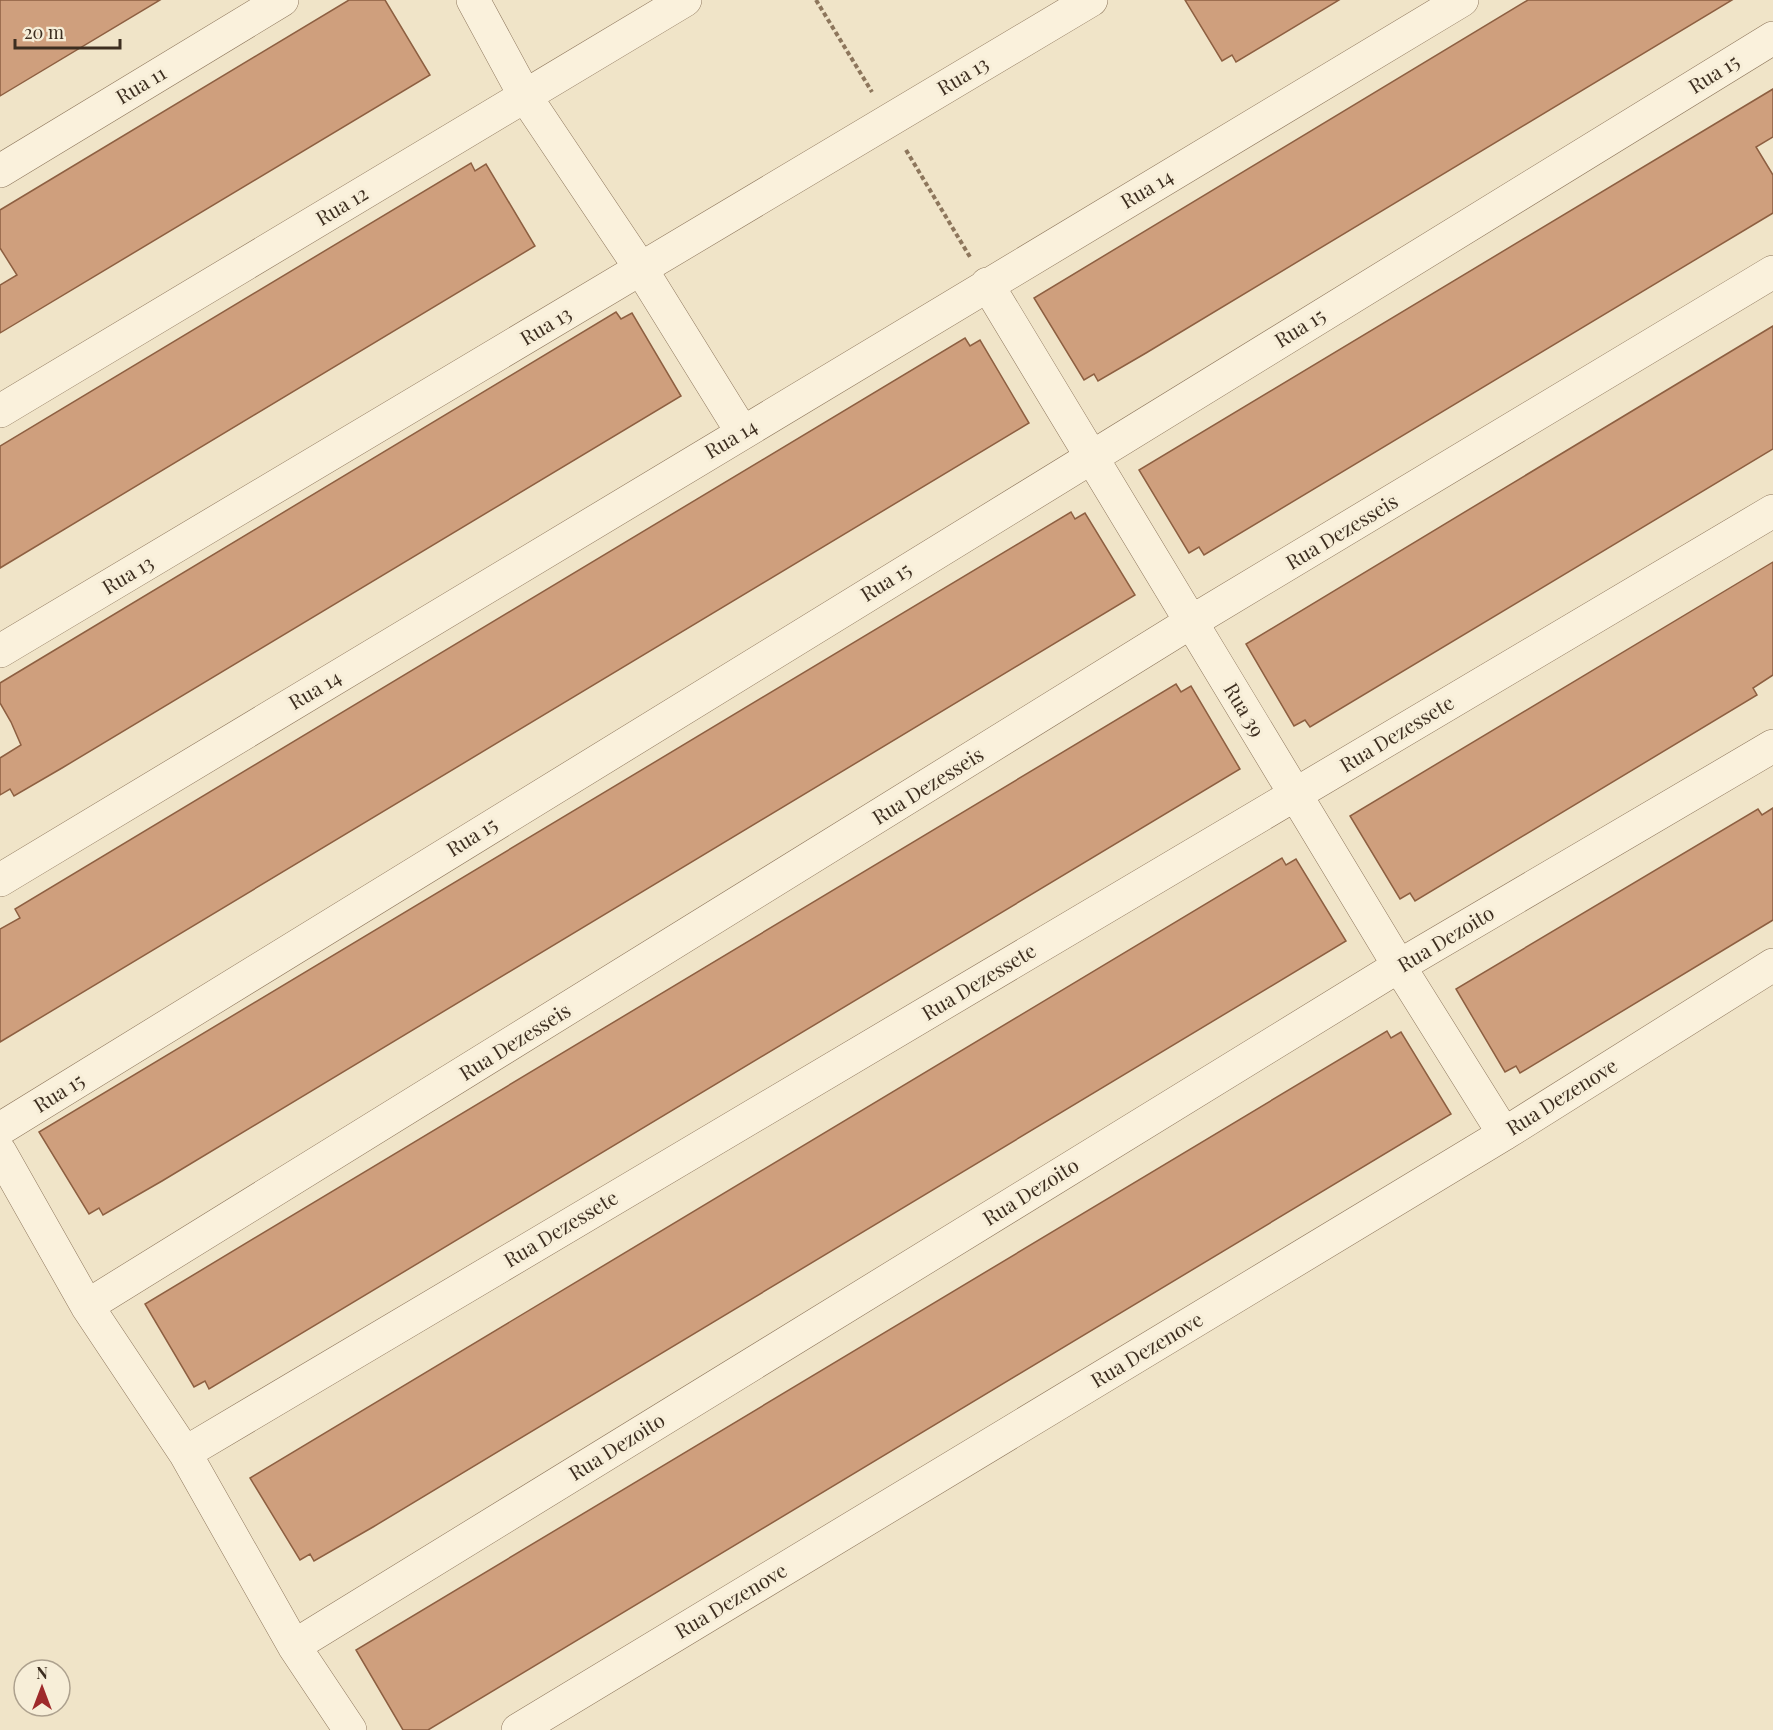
<svg xmlns="http://www.w3.org/2000/svg" width="1773" height="1730" viewBox="0 0 1773 1730" font-family="'Playfair Display',serif">
<style>
.building{fill:#cf9f7d;stroke:#8d5f41;stroke-width:1.5}
.lines{fill:none;stroke-linecap:round;stroke-linejoin:round}
.street-casing{stroke:#8d765c;stroke-width:34}
.path{stroke:#8d765c;stroke-width:4;stroke-dasharray:4.5 3;stroke-linecap:butt}
.street{stroke:#faf1dc;stroke-width:33}
.labels{text-anchor:middle;stroke-width:6;stroke-linejoin:round;paint-order:stroke}
.street-label{font-size:20px;fill:#3d2e20;stroke:#f7eed8}
</style>
<rect width="100%" height="100%" fill="#f0e4c8"/>
<!-- building -->
<path class="building" d="M0,0H160L0,96Z
M349,0H385L430,75L0,333V285L17,275L0,248V210Z
M1185,0H1339L1236,62L1232,55L1222,61Z
M1528,0H1732L1146,353L1098,381L1094,374L1084,380L1034,298Z
M1773,89V137L1756,147L1773,175V213L1204,555L1199,547L1189,553L1139,470Z
M471,163L475,171L486,164L535,246L0,568V446Z
M616,312L621,319L632,313L681,396L62,768L14,796L10,789L0,795V758L21,745L11,722L0,703V683Z
M1773,326V449L1310,727L1305,720L1294,726L1246,644Z
M965,338L970,346L980,340L1029,423L0,1042V929L20,918L15,909Z
M1071,512L1075,519L1085,513L1135,595L162,1181L103,1215L99,1208L89,1214L39,1132Z
M1773,562V675L1753,688L1757,695L1415,901L1410,893L1400,899L1350,816Z
M1176,684L1181,692L1191,686L1240,769L209,1389L205,1381L194,1387L145,1304Z
M1773,808V920L1520,1073L1516,1066L1505,1072L1456,989L1758,809L1762,815Z
M1282,858L1286,865L1296,859L1346,941L373,1527L314,1561L310,1554L300,1560L250,1478Z
M1387,1031L1391,1038L1401,1032L1451,1114L428,1730H403L356,1650Z"/>
<g class="lines">
<defs>
<path id="street" d="M473,0L525,96L641,269L742,432
M0,171L282,0
M987,284L1399,966L1504,1134
M0,411L685,0
M0,651L1091,0
M0,880L1462,0
M0,1129L1773,38
M0,1152L87,1306L185,1453L294,1646L350,1730
M87,1306L1191,622L1773,272
M185,1453L1773,511
M294,1646L1399,966L1773,746
M518,1730L1504,1134L1773,965"/>
</defs>
<!-- street casing -->
<use href="#street" class="street-casing"/>
<!-- path -->
<path class="path" d="M816,0L872,92
M906,150L970,257"/>
<!-- street -->
<use href="#street" class="street"/>
</g>
<g class="labels">
<!-- street labels -->
<g class="street-label">
<text transform="translate(1714 74) rotate(-32)" y="7">Rua 15</text>
<text transform="translate(963 76) rotate(-31)" y="7">Rua 13</text>
<text transform="translate(141 85) rotate(-31)" y="7">Rua 11</text>
<text transform="translate(1147 189) rotate(-31)" y="7">Rua 14</text>
<text transform="translate(342 206) rotate(-31)" y="7">Rua 12</text>
<text transform="translate(546 326) rotate(-31)" y="7">Rua 13</text>
<text transform="translate(1300 328) rotate(-32)" y="7">Rua 15</text>
<text transform="translate(731 439) rotate(-31)" y="7">Rua 14</text>
<text transform="translate(1342 532) rotate(-31)" y="7">Rua Dezesseis</text>
<text transform="translate(128 575) rotate(-31)" y="7">Rua 13</text>
<text transform="translate(886 582) rotate(-32)" y="7">Rua 15</text>
<text transform="translate(315 690) rotate(-31)" y="7">Rua 14</text>
<text transform="translate(1244 710) rotate(59)" y="7">Rua 39</text>
<text transform="translate(1397 734) rotate(-31)" y="7">Rua Dezessete</text>
<text transform="translate(928 786) rotate(-32)" y="7">Rua Dezesseis</text>
<text transform="translate(472 837) rotate(-32)" y="7">Rua 15</text>
<text transform="translate(1446 939) rotate(-31)" y="7">Rua Dezoito</text>
<text transform="translate(979 982) rotate(-31)" y="7">Rua Dezessete</text>
<text transform="translate(515 1042) rotate(-32)" y="7">Rua Dezesseis</text>
<text transform="translate(59 1093) rotate(-32)" y="7">Rua 15</text>
<text transform="translate(1562 1097) rotate(-32)" y="7">Rua Dezenove</text>
<text transform="translate(1031 1192) rotate(-32)" y="7">Rua Dezoito</text>
<text transform="translate(561 1229) rotate(-31)" y="7">Rua Dezessete</text>
<text transform="translate(1147 1350) rotate(-31)" y="7">Rua Dezenove</text>
<text transform="translate(617 1447) rotate(-32)" y="7">Rua Dezoito</text>
<text transform="translate(731 1601) rotate(-31)" y="7">Rua Dezenove</text>
</g>
</g>
<!-- north arrow -->
<g transform="translate(42 1688)"><circle r="28" fill="#f7eed8" stroke="#ada18e" stroke-width="1.5"/>
<path d="M0-4.5L10 22L0 15L-10 22Z" fill="#9e2a2b"/>
<text y="-9" font-size="16" font-weight="bold" text-anchor="middle" fill="#3d2e20">N</text>
</g>
<!-- scale -->
<path d="M15 39v9h105v-9" fill="none" stroke="#3d2e20" stroke-width="3"/>
<text x="24" y="39" font-size="18" fill="#3d2e20" stroke="#f7eed8" stroke-width="4.5" paint-order="stroke">20 m</text>
</svg>
